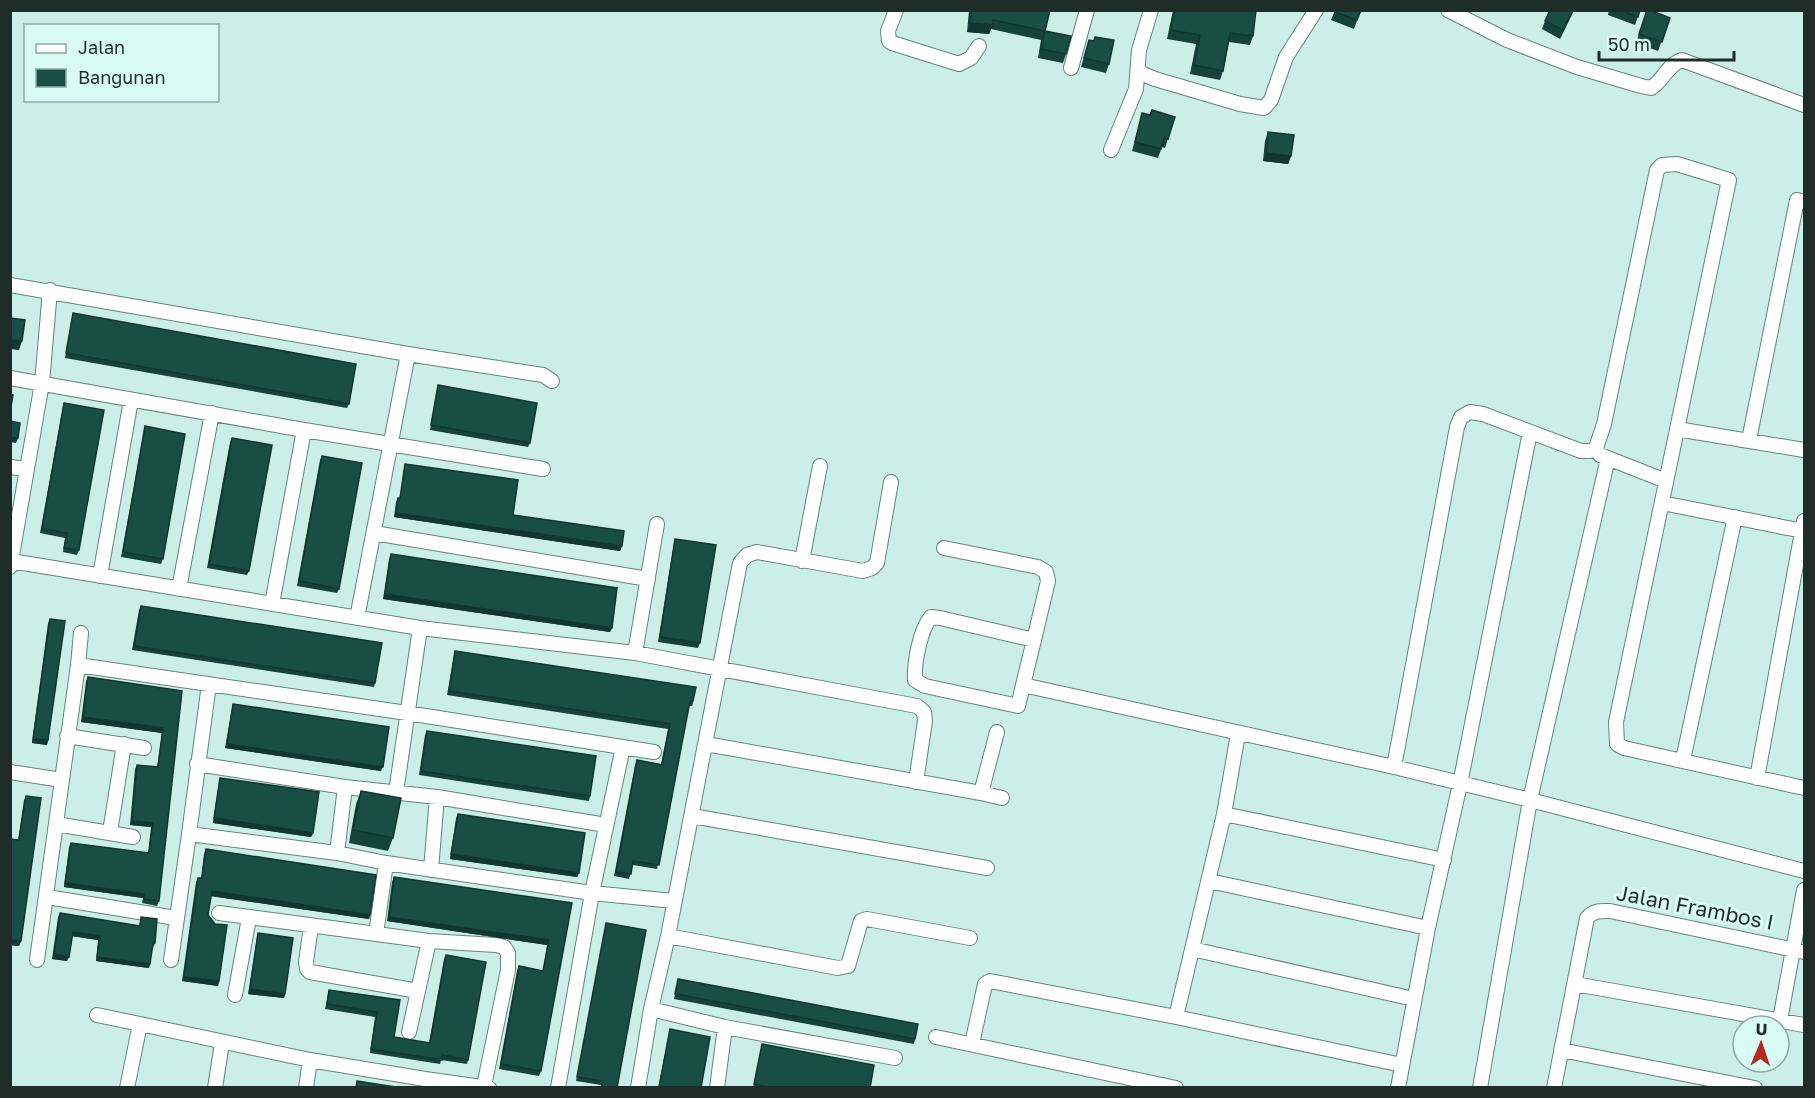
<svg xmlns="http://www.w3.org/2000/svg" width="1815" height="1098" viewBox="0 0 1815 1098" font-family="'Golos Text',sans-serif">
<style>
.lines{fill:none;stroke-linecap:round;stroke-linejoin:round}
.street-casing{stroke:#63847c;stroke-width:16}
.street{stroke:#fff;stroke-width:14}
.wall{fill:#15433a}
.shaded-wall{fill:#113730}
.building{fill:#184e44;stroke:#113730;stroke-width:1.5}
.labels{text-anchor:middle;stroke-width:6;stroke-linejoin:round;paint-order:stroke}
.street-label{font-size:21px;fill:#1f2d29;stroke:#d8fcf3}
</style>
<rect width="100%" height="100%" fill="#cbefe6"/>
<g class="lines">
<defs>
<path id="street" d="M896,10L888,31L889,41L892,43L959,64L971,58L979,46
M1448,10L1507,40L1577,67L1641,86L1651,88C1663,81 1668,64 1682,60L1804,105
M1071,68L1087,10
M1138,72L1155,79L1240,104L1264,108L1271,100L1286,57L1316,10
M1111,150L1136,89L1139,50L1151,10
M10,285L408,354L543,375L552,381
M10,378L304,430L543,469
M1677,429L1804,450
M1749,440L1797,200L1804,202
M1600,455L1666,481
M10,467L27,469
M1662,503L1803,531
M374,533L648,579
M944,548L1038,567L1046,572L1048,581L1034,640
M11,561L420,628L635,653L917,706L924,712L925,721L916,782
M802,561L820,466
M10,567L42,383L50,290
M100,576L131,400
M179,589L212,413
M272,604L304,430
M357,618L408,354
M635,653L657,524
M78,665L407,713L654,752
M209,684L189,834L337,853L386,863L592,893L674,901
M1023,685L1034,640L940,618L931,617C920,629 914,664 915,680L925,686L1018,706L1023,685L1394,767L1530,800L1608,458
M67,736L144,748
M706,744L981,793L997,732
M1683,760L1735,517
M197,764L345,787L437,797L606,825
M1394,767L1457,427L1461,417L1470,412L1483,414L1581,451H1590L1596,448L1604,424L1657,170L1662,165L1677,164L1729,180L1616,722L1617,744L1624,748L1804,788
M10,772L62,780
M1757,778L1804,521
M396,792L420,628
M981,793L1002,798
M1224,814L1444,860
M692,816L987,868
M56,824L133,837
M110,832L124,744
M337,853L345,787
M431,870L437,797
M1209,881L1428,928
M47,897L176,918
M219,913L429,941L496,945L504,947L508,953V970L484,1086
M311,926L306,962L307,969L310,972L418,991
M376,934L386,863
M668,936L838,968L848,966L861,921L867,919L970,938
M1192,949L1414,999
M37,960L78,665L81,633
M171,960L189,834
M1575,984L1804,1025
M235,995L249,918
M651,1009L725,1027L895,1058
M97,1015L140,1024L127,1088
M1176,1017L1224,814L1238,734
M1780,1020L1804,890
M140,1024L310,1060L425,1079L489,1088
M409,1032L429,941
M936,1037L1176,1088
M972,1044L985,984L990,981L1176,1017L1402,1065
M1561,1050L1755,1088
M215,1088L222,1043
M306,1088L310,1060
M558,1088L592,893L623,747
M638,1088L651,1009L668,936L740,563L747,555L757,552L863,571L872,568L877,563L891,482
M717,1088L725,1027
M1398,1088L1428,928L1460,784L1530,432
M1480,1088L1530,800L1804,871
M1554,1088L1587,918C1594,910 1601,911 1610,911L1804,952"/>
</defs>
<!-- street casing -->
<use href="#street" class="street-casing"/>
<!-- street -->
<use href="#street" class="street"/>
</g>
<!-- wall -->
<path class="wall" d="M969,10H1050L1045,31L1066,54L1063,63L1038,58L1041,40L991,29L989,34L967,32Z
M1173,10H1256L1253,36L1250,45L1229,42L1223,71L1220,80L1190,74L1196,44L1167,39Z
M1335,10H1361L1354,29L1331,20Z
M1574,10L1560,39L1542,29L1545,21Z
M1609,10H1640L1635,25L1608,15Z
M1647,10L1670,18L1658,51L1636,43Z
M1095,37L1109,64L1106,73L1081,67L1089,40L1093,41Z
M1142,113L1150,115L1175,117L1165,148L1162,147L1158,158L1132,151Z
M1268,132L1291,156L1288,164L1263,161L1265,141Z
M73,313L349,404L347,408L65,358Z
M438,385L530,443L528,447L430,430Z
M64,403L79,550L77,555L63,552L65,538L40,533L63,407Z
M145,426L163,559L161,564L121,557L144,431Z
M232,438L249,571L247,575L207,568L230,442Z
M322,456L339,589L337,593L297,586L320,460Z
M405,464L513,515L622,546L620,551L394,517L396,502L398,498H400L404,468Z
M675,539L700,643L698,648L658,642L674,543Z
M391,554L612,628L610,632L383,599L389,559Z
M141,606L375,683L374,687L132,650L139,610Z
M50,619L48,740L47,745L32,743L48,623Z
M455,651L693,701L692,706L689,705L657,869L633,865L629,879L614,876L635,765L637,760L661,764L668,729L447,695L454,655Z
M88,677L182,691L159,901L157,906L142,903L143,898L64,887L69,847L71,843L148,853L151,827L130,825L135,769L137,765L157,767L162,733L81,722L86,681Z
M233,704L381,771L225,748L232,708Z
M427,731L590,796L589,801L419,775L425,735Z
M220,778L313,833L311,837L213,823L219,782Z
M361,791L393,838L388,851L349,843L356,804Z
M26,796L21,941L19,946L10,945V839L18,840L24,800Z
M458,814L579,873L577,877L450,859L456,818Z
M206,849L370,915L369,919L211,896L208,915L219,981L218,986L182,981L196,882L198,878H201L204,854Z
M394,877L572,903L541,1071L539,1076L499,1069L517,971L519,966L543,971L547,945L387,921L392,882Z
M60,913L139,926L141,917L155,943L153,948H152L149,968L96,961L98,940L72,936L67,961L52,959L58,917Z
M606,923L617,1088H600L601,1085L576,1081Z
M258,933L285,994L284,998L248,994L257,937Z
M446,955L468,1060L467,1064L441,1060L440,1064L370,1053L375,1017L325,1009L329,990L400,1000L394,1037L429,1043L444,959Z
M678,979L915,1039L914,1044L674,999Z
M670,1029L701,1088H658Z
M762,1044L870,1088H753Z"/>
<!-- shaded-wall -->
<path class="shaded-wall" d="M1573,10H1574L1560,39L1563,30Z
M970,23L993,25L989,34L967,32Z
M1266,153L1291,156L1288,164L1263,161Z
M10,340L22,341L19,350L10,349Z
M10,437L18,438L16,443L10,442Z
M396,513L622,546L620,551L394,517Z
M385,594L612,628L610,632L383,599Z
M690,701H693L692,706L688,705Z
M83,717L163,728L162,733L81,722Z
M33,739L48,740L47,745L32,743Z
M227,744L383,767L381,771L225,748Z
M214,818L313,833L311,837L213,823Z
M132,821L153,823L151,827L130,825Z
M451,854L579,873L577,877L450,859Z
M65,883L144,894L143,898L64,887Z
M212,891L370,915L369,919L210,896Z
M389,917L549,940L547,945L387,921Z
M73,932L100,936L98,940L71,936Z
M10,940L21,941L19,946L10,945Z
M54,954L69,957L67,961L52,959Z
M97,957L150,964L149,968L96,961Z
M184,977L219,981L218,986L182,981Z
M250,989L285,994L284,998L248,994Z"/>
<!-- building -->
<path class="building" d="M972,10H1050L1045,31L993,20V25L970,23Z
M1175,10H1256L1253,36L1230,33L1223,71L1194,65L1200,35L1171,30Z
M1335,10H1361L1357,20L1335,12Z
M1550,10H1573L1563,30L1545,21Z
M1620,10H1640L1638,17Z
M1647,10H1650L1670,18L1662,42L1639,34Z
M1045,31L1071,36L1066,54L1041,49Z
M1095,37L1114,40L1109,64L1084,58L1089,40L1094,41Z
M1152,110L1175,117L1168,139L1164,138L1161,149L1135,142L1142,113L1150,115Z
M1268,132L1294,135L1291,156L1266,153Z
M73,313L356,364L349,404L66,353Z
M10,318L25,320L22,341L10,340Z
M438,385L537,403L530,443L431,425Z
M10,394L13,395L10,412Z
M64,403L104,410L79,550L64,548L67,533L42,529Z
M10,421L20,423L18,438L10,437Z
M145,426L185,434L163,559L123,552Z
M232,438L272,445L249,571L209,564Z
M322,456L362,463L339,589L299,581Z
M405,464L518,480L513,515L624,531L622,546L396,513L398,498H400Z
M675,539L716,545L700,643L660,637Z
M391,554L617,588L612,628L385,594Z
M141,606L382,643L375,683L134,646Z
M50,619L65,621L48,740L33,739Z
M455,651L696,687L693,701H690L659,865L633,861L631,874L616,872L637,760L662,765L670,724L449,691Z
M88,677L182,691L159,901L144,899V894L65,883L71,843L149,853L153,823L132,821L137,765L158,767L163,728L83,717Z
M233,704L389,727L383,767L227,744Z
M427,731L596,756L590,796L421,771Z
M220,778L319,792L313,833L214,818Z
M361,791L401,798L393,838L353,830Z
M26,796L41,798L21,941L10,940V839L19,840Z
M458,814L585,833L579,873L451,854Z
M206,849L376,875L370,915L212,891L208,915L215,924L227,925L219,981L184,977L198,878H202Z
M394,877L572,903L541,1071L501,1064L519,966L543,971L549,940L389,917Z
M60,913L140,926L141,917L157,919L155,943H153L150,964L97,957L100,936L73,932L69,957L54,954Z
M606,923L646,930L617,1088H601L603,1081L577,1077Z
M258,933L293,938L285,994L250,989Z
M446,955L486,962L468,1060L442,1055V1060L371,1049L377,1012L327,1004L329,990L400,1000L394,1037L430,1043Z
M678,979L918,1024L915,1039L675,994Z
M670,1029L710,1037L701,1088H659Z
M762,1044L874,1065L870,1088H773L754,1084Z
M357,1081L402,1088H356Z"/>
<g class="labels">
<!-- street labels -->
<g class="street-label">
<text transform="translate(1695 908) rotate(11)" y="7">Jalan Frambos I</text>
</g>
</g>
<!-- border -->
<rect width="1815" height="1098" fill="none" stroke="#1f2d29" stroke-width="24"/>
<!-- legend -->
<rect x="24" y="24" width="195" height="78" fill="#d8fcf3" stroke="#8ea9a2" stroke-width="1.5"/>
<rect x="36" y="44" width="30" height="9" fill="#ffffff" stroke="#8ea9a2" stroke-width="1.5"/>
<text x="78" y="54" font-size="18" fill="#1f2d29">Jalan</text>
<rect x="36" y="69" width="30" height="18" fill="#184e44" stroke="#8ea9a2" stroke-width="1.5"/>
<text x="78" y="84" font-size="18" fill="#1f2d29">Bangunan</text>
<!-- north arrow -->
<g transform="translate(1761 1044) rotate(2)"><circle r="28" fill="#d8fcf3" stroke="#8ea9a2" stroke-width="1.5"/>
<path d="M0-4.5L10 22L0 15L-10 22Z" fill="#b5261f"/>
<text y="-9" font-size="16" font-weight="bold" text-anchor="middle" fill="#1f2d29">U</text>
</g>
<!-- scale -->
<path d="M1599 51v9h135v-9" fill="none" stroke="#1f2d29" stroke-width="3"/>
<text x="1608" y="51" font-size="18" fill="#1f2d29" stroke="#d8fcf3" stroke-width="4.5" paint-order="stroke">50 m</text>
</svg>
